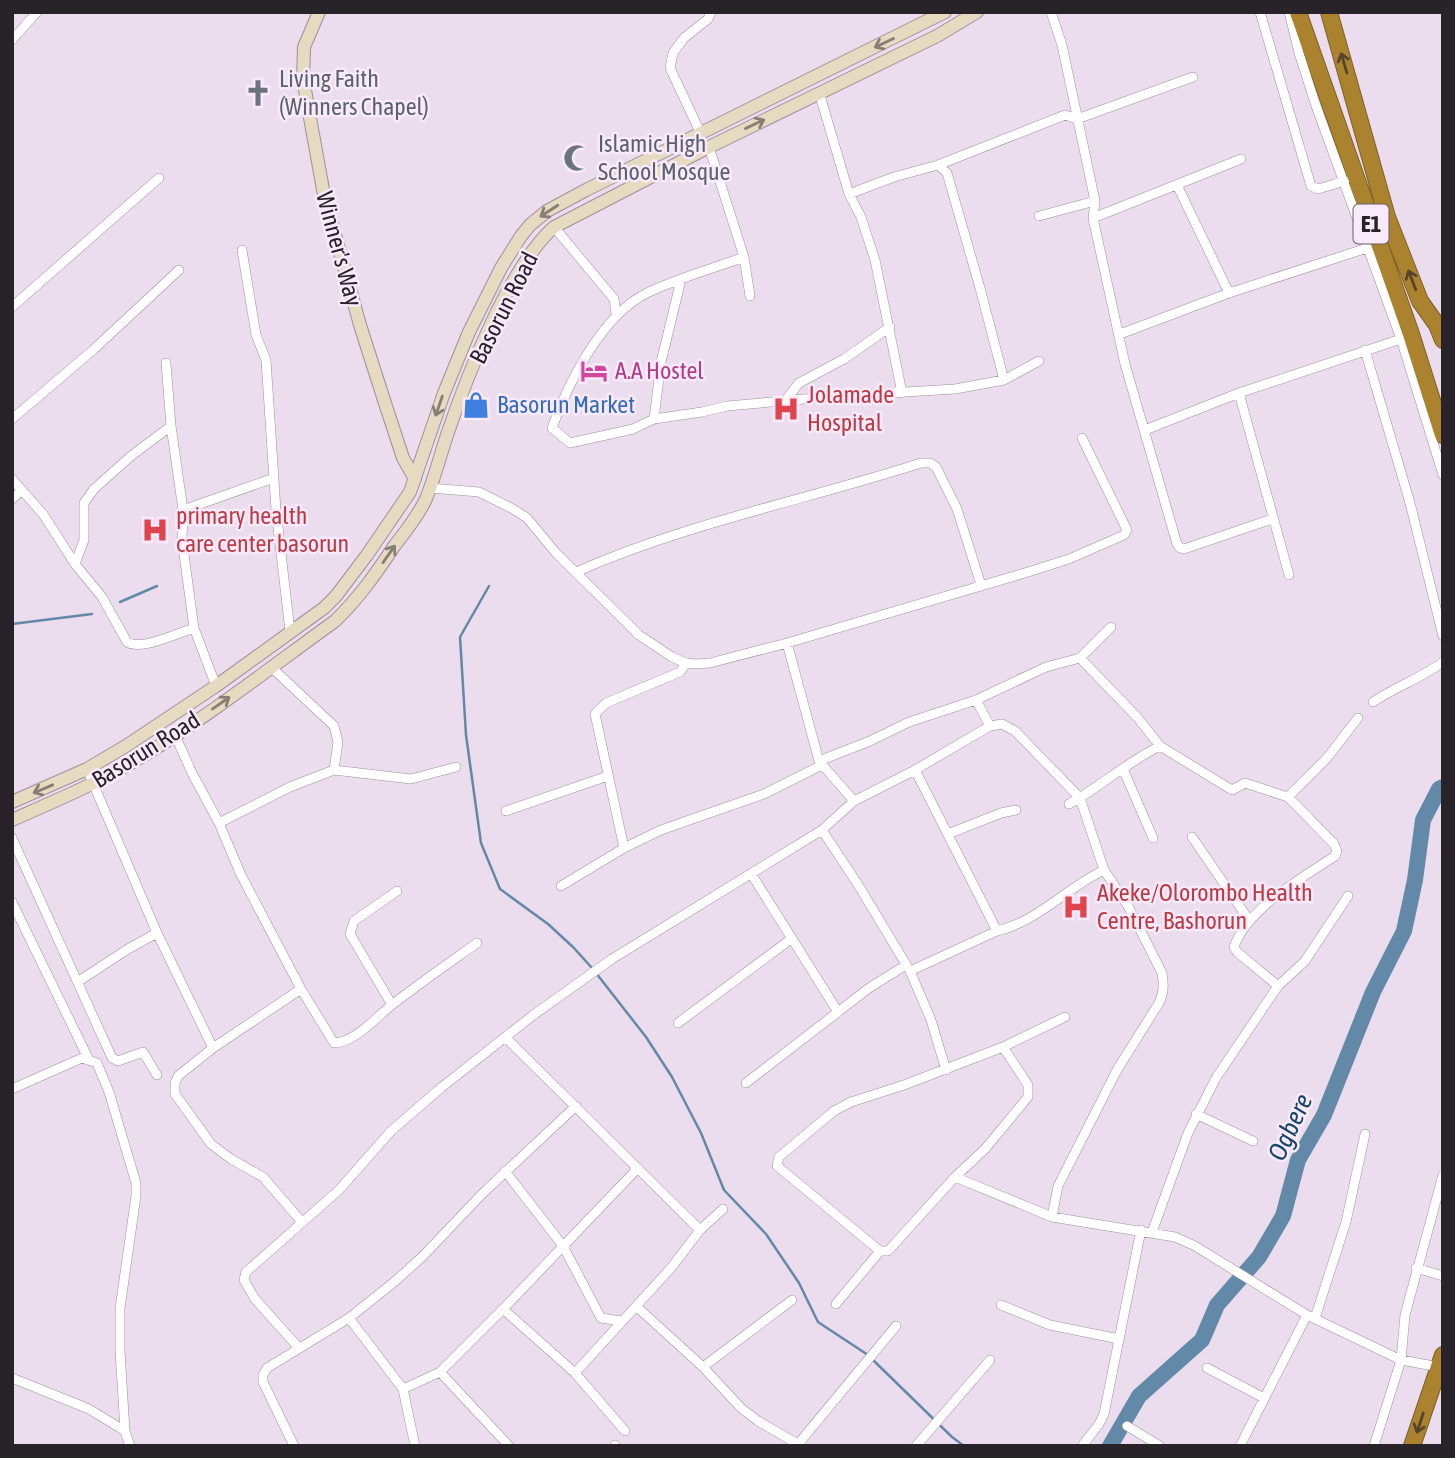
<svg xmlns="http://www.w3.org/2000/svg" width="1455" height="1458" viewBox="0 0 1455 1458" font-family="'Asap Condensed',sans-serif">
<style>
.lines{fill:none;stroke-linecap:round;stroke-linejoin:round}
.stream{stroke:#628aa8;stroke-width:2.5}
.river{stroke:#628aa8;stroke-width:16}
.street-casing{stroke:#9e909f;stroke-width:10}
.secondary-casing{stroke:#9e909f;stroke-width:14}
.highway-casing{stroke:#7d612c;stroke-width:18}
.street{stroke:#fff;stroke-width:9}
.secondary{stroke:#e6dac0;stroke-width:12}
.highway{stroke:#ab822e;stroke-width:16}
.oneway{stroke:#877e74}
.oneway2{stroke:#56442b}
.labels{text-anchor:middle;stroke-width:5;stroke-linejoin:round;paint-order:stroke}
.shield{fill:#f9eafb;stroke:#675f68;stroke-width:2}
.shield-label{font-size:23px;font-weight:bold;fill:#282329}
.worship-label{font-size:24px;fill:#5b616d;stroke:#f9eafb;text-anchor:start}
.street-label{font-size:24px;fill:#282329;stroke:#f9eafb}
.hotel-label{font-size:24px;fill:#b23c85;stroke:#f9eafb;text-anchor:start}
.health-label{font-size:24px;fill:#be3a42;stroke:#f9eafb;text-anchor:start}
.shop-label{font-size:24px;fill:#366cbe;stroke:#f9eafb;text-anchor:start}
.water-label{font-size:26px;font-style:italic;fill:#174868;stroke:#f9eafb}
</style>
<rect width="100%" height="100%" fill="#ecddee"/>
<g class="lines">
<!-- stream -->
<path class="stream" d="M489,586L460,637L466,735L481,843L500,889L548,924L573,947L592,968
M120,602L157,586
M12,624L92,614
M596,973L646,1037L672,1077L701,1133L724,1190L766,1234L799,1283L818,1322L868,1355
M873,1360L952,1437L964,1446"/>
<!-- river -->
<path class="river" d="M1110,1446L1139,1396L1202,1340L1217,1305L1259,1257L1283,1216L1298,1160L1324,1115L1373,992L1404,931L1415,880L1423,820L1439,789L1443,787"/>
<defs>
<path id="street" d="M1051,12L1062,45L1095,201L1093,218L1125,364L1177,544L1180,548L1184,549L1272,519
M1260,12L1311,186L1318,189L1345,181
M1289,12L1299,53L1315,103L1401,339L1443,475
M12,40L37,12
M819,92L849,194L861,217L875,260L902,393
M701,134L670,68L673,53L684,38L708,19L711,12
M709,147L744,257L750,296
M938,165L1065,115L1077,119L1193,77
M1177,185L1229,293
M849,194L894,177L938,165L947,173L980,288L1004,380
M1039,216L1095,201
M1093,218L1241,159
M554,227L614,299L616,314
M242,250L256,335L266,360L276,510L290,631
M744,257C712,269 677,278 647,293C602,315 568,383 552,428L570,443L633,429L654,419L702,412L727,406L838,396L955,389L1004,380L1039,361
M12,307L159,178
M1120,334L1229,293L1367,248
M1365,350L1410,503L1443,636
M166,363L171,426L183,510L182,540L194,628L216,686
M1239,393L1289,575
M785,401L799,383L844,359L890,327
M12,419L93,350L179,270
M654,419L661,362L681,280
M1145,430L1239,393L1404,338
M12,479L43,514L75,564L102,597L127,642C141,651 178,633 194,628
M430,488L479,492L513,509L527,518L556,553L639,635L672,657L686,663L696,664L710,663L787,643L1028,572L1069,559L1124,535L1127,530L1082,438
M12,499L22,490
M183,510L274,478
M75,564L84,540V503L94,489L131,456L171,426
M576,572C687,523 806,500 921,463H930L936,467L957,509L981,585
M787,643L819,761L854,801
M1080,658L1137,717L1160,746L1232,790L1245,783L1288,797L1334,844L1337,851L1335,856C1303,877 1247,909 1234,947L1237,952L1278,986
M271,667L334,726L338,742L334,770
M976,700L990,726L1002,724L1015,731L1080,798L1104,870L1128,906L1162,973C1164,985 1164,992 1159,1003L1117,1070L1058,1186L1052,1217
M1373,702C1395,687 1421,678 1443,662
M175,735L192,773L219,823L241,875L301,989L334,1043C356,1042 376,1017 393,1004C420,983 449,963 477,943
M819,761L870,741L909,722L976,700L1046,667L1080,658L1111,627
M87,769L157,933L213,1048
M1123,769L1153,838
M915,770L997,931
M1288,797L1327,758L1358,718
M1069,804C1100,787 1127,762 1160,746
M506,811L608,776
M219,823L290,787L334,770L411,779L456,767
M822,830L857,883L910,971L931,1020L946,1070
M948,834L1001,813L1016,810
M1192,837L1249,920
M12,838L112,1058L118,1061L143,1052L157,1075
M624,848L595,714L606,703L680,672L686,663
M752,875L838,1012
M561,886L624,848L661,830L764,794L822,765
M12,902L88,1058
M910,971L997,931C1039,921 1066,888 1104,870
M79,981L128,949L157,933
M301,989L213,1048L178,1076L175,1083V1094L211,1144L231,1159L263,1177L301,1221
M392,1005L350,934L354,921L397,891
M678,1023L791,939
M506,1038L700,1230
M1003,1047L1028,1085V1097L985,1149L955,1177L888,1251H880L874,1246L777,1166L779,1157L834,1111L851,1102L904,1085L1003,1047L1065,1017
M746,1083L869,988L906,965
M12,1089L82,1058L97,1063L109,1092L136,1183V1196L120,1308V1351L125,1431
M1196,1114L1253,1141
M505,1171L563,1246L601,1318L621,1321
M955,1177L1052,1217L1175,1237L1195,1246L1307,1315L1401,1360L1439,1367
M1152,1232L1188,1133L1216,1078L1278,986L1305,961L1348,896
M1416,1268L1443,1276
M836,1304L880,1251
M1001,1305L1050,1325L1119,1339
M636,1306L703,1367L741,1408L758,1421L801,1446
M503,1309L575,1373L625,1431
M349,1318L403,1389L415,1446
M1315,1318L1346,1222L1365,1134
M298,1347L255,1299L244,1280L246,1272L339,1190L391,1131L442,1087L532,1016L612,959L822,830L854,801L915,770L990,726
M703,1367L792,1300
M1207,1368L1264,1398
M440,1372L509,1446
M575,1373L671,1268L700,1230L723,1209
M12,1378L89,1409L125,1431L130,1446
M403,1389L440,1372L503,1309L638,1168
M1127,1426L1160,1446
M798,1444L896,1326
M615,1445V1446
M294,1446L263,1382V1375L267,1368L349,1318L393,1283L422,1257L482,1194L576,1106
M916,1446L990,1360
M1082,1446L1099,1424L1104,1414L1141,1230
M1240,1446L1307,1315
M1374,1446L1401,1360L1405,1315L1443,1175"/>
<path id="secondary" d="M319,12L304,47L303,79L324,195L360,325L383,397L403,458L415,479
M12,802L87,769L126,746L216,686L324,608L336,596L367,555L410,492L444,393L469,332L501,268L521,236L530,225L547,211L586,190L945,12
M12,820C55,801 98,783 138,759C206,718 270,668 335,621C359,598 377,572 395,545C406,531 417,517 425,501C434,480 440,456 447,435C467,376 509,267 554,227L709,147L937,36L977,12"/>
<path id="highway" d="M1298,12L1411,334L1443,435
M1329,12L1387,217L1420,301L1437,325L1443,340
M1412,1446L1443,1355"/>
</defs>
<!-- street casing -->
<use href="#street" class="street-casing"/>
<!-- secondary casing -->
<use href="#secondary" class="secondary-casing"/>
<!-- highway casing -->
<use href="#highway" class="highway-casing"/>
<!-- street -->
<use href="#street" class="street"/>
<!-- secondary -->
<use href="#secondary" class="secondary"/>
<!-- highway -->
<use href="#highway" class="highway"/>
</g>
<!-- one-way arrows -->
<defs><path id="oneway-shaft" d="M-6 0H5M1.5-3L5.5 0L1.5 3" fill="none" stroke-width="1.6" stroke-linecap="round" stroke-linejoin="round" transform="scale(1.75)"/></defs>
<g class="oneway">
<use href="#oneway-shaft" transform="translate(884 43) rotate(155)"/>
<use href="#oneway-shaft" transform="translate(755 124) rotate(-26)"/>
<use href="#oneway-shaft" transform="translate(549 211) rotate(147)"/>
<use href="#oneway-shaft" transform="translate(439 406) rotate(109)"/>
<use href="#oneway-shaft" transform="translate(389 554) rotate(-55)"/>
<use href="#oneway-shaft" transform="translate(221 703) rotate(-35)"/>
<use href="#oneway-shaft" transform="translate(43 789) rotate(157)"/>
</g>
<g class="oneway2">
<use href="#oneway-shaft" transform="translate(1344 63) rotate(-106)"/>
<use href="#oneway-shaft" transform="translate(1412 280) rotate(-111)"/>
<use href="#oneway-shaft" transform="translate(1420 1423) rotate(108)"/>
</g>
<!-- icons -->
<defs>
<symbol id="church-bare" viewBox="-9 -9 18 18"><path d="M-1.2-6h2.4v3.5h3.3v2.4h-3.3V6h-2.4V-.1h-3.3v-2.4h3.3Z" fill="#6b7280" stroke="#f9eafb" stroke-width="2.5" paint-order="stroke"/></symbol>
<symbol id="mosque-bare" viewBox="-9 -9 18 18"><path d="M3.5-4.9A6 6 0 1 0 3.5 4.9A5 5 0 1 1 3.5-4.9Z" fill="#6b7280" stroke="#f9eafb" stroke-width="2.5" paint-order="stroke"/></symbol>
<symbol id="hotel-bare" viewBox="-9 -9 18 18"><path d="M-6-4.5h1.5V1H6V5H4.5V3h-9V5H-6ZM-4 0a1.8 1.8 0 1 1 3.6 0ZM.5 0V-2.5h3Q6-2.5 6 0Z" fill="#d1479c" stroke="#f9eafb" stroke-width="2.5" paint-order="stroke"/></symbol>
<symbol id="shop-bare" viewBox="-9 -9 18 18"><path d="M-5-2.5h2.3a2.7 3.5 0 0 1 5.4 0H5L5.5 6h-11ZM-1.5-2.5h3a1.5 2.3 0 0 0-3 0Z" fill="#3f7fe0" stroke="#f9eafb" stroke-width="2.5" paint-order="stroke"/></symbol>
<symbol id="hospital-bare" viewBox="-9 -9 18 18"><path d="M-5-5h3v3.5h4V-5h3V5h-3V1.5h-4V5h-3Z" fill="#e0444e" stroke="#f9eafb" stroke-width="2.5" paint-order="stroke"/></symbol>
</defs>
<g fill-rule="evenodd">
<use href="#church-bare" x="239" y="74" width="38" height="38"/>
<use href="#mosque-bare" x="558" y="139" width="38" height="38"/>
<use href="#hotel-bare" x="575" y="352" width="38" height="38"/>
<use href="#shop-bare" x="457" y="386" width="38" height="38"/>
<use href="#hospital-bare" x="767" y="390" width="38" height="38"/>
<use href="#hospital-bare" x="136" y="511" width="38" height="38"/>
<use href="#hospital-bare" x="1057" y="888" width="38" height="38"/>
</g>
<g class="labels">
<!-- shield labels -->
<rect class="shield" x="1353.5" y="204.5" width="35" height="39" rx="5"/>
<g class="shield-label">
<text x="1371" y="232">E1</text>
</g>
<!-- worship labels -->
<g class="worship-label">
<text x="279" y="87">Living Faith<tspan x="279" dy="28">(Winners Chapel)</tspan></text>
<text x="598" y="152">Islamic High<tspan x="598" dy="28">School Mosque</tspan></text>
</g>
<!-- street labels -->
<g class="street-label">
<text transform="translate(339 249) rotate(75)" y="8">Winner's Way</text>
<text transform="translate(504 308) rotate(-63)" y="8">Basorun Road</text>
<text transform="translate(146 750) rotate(-32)" y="8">Basorun Road</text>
</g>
<!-- hotel labels -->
<g class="hotel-label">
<text x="615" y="379">A.A Hostel</text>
</g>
<!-- health labels -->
<g class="health-label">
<text x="807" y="403">Jolamade<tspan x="807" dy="28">Hospital</tspan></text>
<text x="176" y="524">primary health<tspan x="176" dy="28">care center basorun</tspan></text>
<text x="1097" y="901">Akeke/Olorombo Health<tspan x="1097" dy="28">Centre, Bashorun</tspan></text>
</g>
<!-- shop labels -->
<g class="shop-label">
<text x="497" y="413">Basorun Market</text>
</g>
<!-- water labels -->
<g class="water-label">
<text transform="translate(1290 1127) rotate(-65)" y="9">Ogbere</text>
</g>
</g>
<!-- border -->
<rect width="1455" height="1458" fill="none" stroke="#282329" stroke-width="28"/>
</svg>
